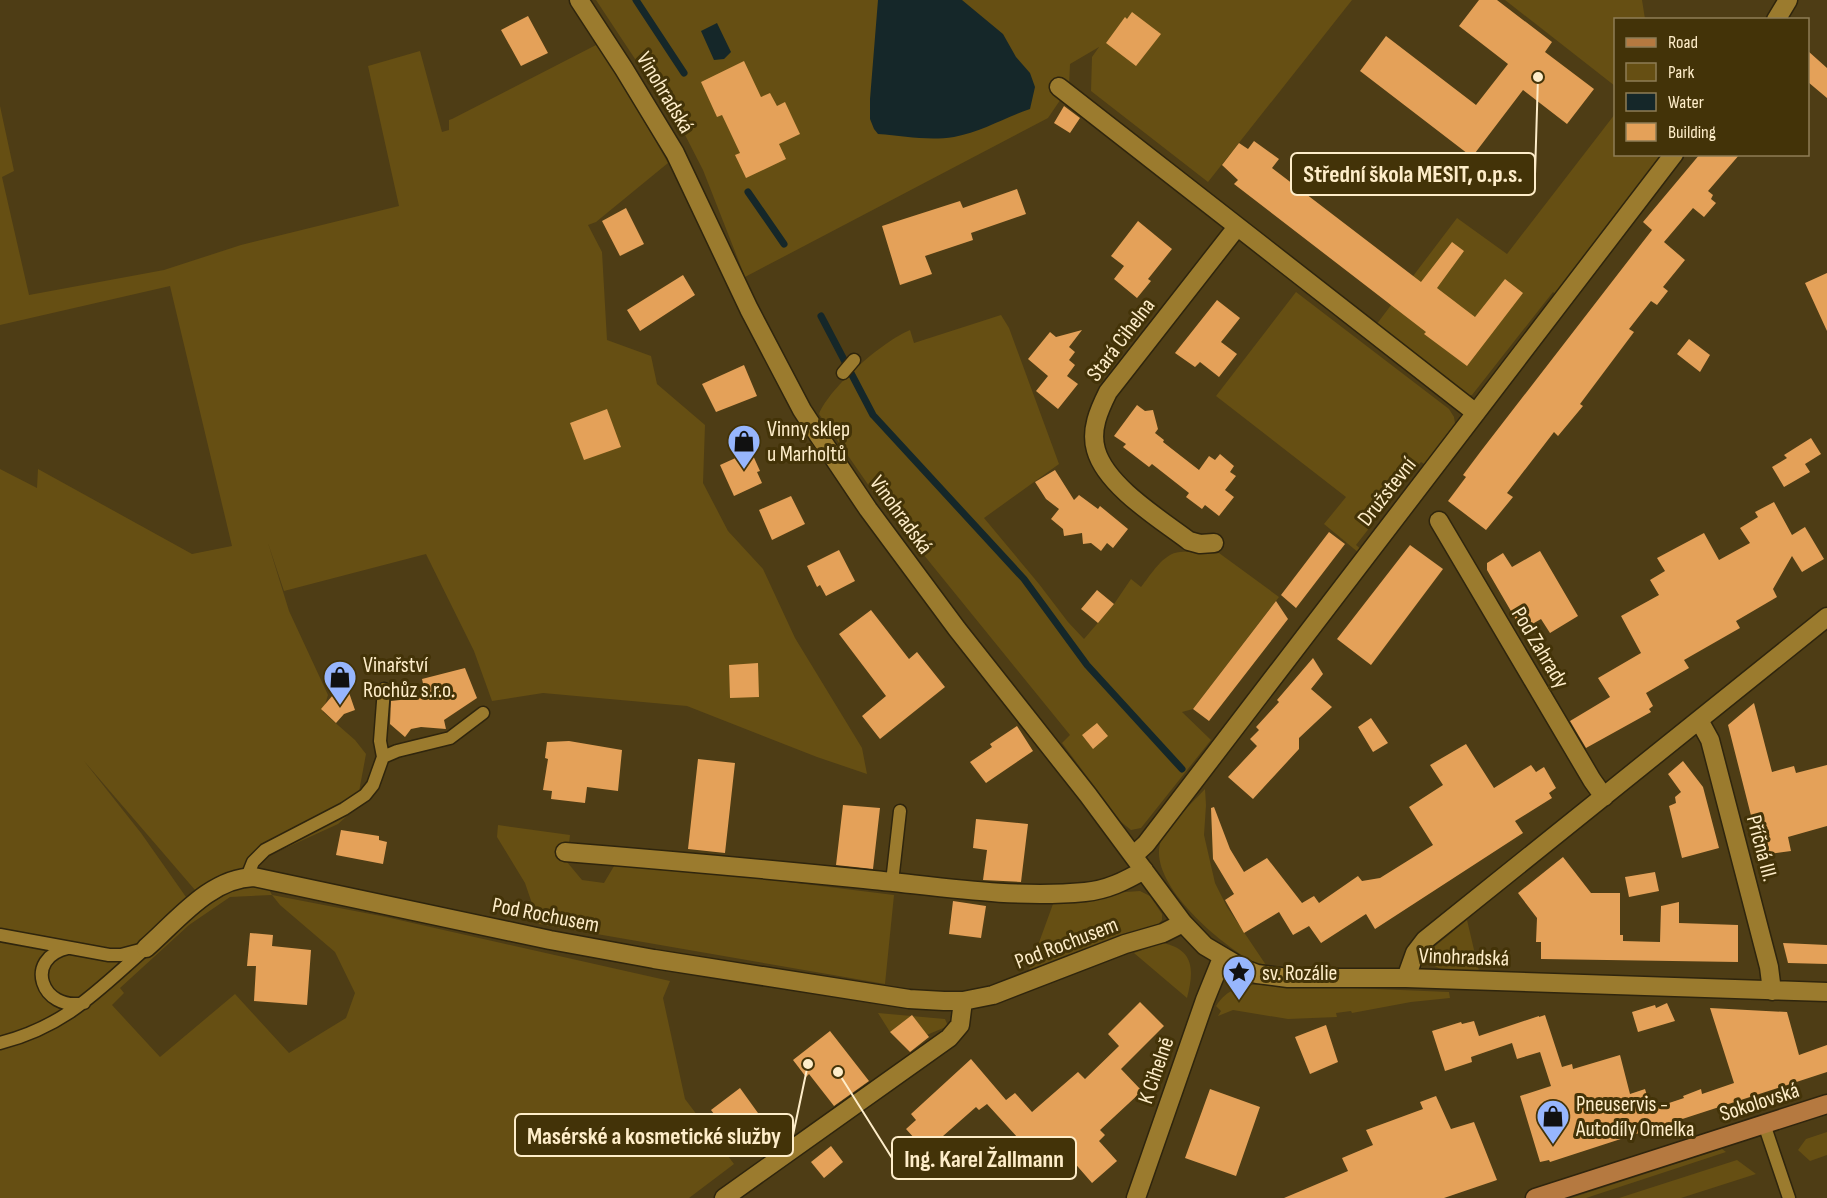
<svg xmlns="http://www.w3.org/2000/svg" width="1827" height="1198" viewBox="0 0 1827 1198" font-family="'Sofia Sans Condensed',sans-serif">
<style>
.green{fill:#664f13;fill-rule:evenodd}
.water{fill:#152729}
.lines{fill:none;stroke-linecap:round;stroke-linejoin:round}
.stream{stroke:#152729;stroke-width:7}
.building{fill:#e4a159}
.lane-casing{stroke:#2f250d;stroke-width:15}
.street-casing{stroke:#2f250d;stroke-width:21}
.secondary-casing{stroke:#2f250d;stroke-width:21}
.lane{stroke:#9b7b2e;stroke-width:12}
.street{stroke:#9b7b2e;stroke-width:18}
.secondary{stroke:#b57940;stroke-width:18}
.labels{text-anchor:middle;stroke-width:6;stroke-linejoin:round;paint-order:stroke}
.street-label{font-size:22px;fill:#feedc9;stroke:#433308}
.poi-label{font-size:22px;fill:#feedc9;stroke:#433308;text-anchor:start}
.leader{fill:none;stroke:#feedc9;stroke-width:2}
.callout-dot{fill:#feedc9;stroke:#433308;stroke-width:2}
.callout{fill:#433308;stroke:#feedc9;stroke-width:2}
.callout-label{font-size:24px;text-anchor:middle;font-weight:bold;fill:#feedc9}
</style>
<rect width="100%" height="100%" fill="#4e3d15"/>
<!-- green -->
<path class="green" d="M596,0H1352L1208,182L1091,91L1092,57L1099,47L1070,64L1069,87L1048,118L745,277L703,170L684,133Z
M1505,0H1642L1645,19L1616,20L1615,86Z
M596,45L613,66L668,163L596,222L588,225L602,252L607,340L651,356L657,384L705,425L703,483L728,531L763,569L795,638L862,748L867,774L817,757L687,706L543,693L492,701L474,651L426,554L284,591L268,543L289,611L328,695L323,712L355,740L366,754L356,808L338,824L255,862L272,895L386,917L670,981L663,998L685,1099L734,1164L689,1198H0V469L37,488L38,469L192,554L232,546L170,286L0,325V106L14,171L2,177L29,295L164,270L241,245L399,206L368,66L420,51L442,132L449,130V120L452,119ZM84,761L195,890L186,897L141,833ZM272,895L280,905L335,952L355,993L346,1018L289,1053L235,994L160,1057L112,1005L124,993L120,988L189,925L230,897Z
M1615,114L1616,154L1667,155L1559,297L1553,292L1472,395H1463L1376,325L1457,218L1507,254Z
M1296,292L1449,409L1454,417L1456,429L1427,466L1421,462L1356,545L1362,550L1359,553L1324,524L1346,497L1216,396Z
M1001,315L1009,328L1059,464L984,518L1039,584L1068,622L1084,639L1114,604L1131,579L1141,587C1151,575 1163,553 1180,552C1193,551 1206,554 1219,553L1279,597L1193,709L1182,712L1211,740L1141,828L1131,830L1121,822L1062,743L1070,735L876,496L819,414C830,387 883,341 910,330L914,343Z
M1205,789L1206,805L1204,835L1215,883L1227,907L1266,965C1260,963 1253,962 1248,959C1217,941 1143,879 1162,838C1167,827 1196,799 1205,789Z
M498,825L570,835L567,862L582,880L604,883L617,861L894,895L885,984L539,924L525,883L497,837Z
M1140,891L1150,896L1162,914V920L1158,925L1029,970L1053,904L1112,893Z
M1467,920L1479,971C1465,971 1415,975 1434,947Z
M1162,943C1195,949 1194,971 1187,998L1134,953Z
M1260,984L1449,992L1450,998L1411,1002L1352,1013L1351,1011L1336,1013L1337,1017L1288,1019L1233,1010L1218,1016L1221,1011L1216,1006C1228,988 1239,987 1260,984Z
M878,1013L945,1019L948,1026L903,1045L890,1032Z
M1827,1132V1155L1810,1161L1798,1150L1806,1139Z
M1722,1149L1726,1152L1586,1198H1571Z
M1737,1160L1756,1174L1681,1198H1619Z"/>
<!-- water -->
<path class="water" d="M878,0H962L1003,34L1016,57L1030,73L1035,87L1030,109C1004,118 981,132 954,137C928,141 904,136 878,134L874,129L870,119V99Z
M717,23L731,52L724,59L714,60L701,31Z"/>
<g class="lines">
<!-- stream -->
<path class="stream" d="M636,0L684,73
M748,192L784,244
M821,316L873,415L1024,579L1087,665L1182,769"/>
</g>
<!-- building -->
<path class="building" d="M1479,0H1497L1552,42L1545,52L1594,89L1567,124L1523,90L1472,157L1360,71L1386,36L1476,105L1508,64L1459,26Z
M1132,12L1161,34L1136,66L1106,43L1125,17L1127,19Z
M528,16L548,53L521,66L501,30Z
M1808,51L1827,68V98L1808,82Z
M744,61L761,97L770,93L777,106L785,102L800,134L779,144L786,159L746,178L735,155L740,153L722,115L717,117L701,82Z
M1064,106L1080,118L1070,133L1054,123Z
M1254,141L1279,159L1272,168L1421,282L1452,242L1464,251L1437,288L1475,317L1505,279L1523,293L1467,366L1424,334L1426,332L1234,184L1238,180L1222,165L1239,143L1248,149Z
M1700,154H1740L1708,191L1713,195L1711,199L1716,203L1704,217L1693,208L1664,242L1685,260L1663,287L1668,291L1657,305L1651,301L1629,329L1634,332L1580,404L1583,406L1558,436L1554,432L1507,493L1513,497L1486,530L1448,501L1466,477L1463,475L1481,451L1652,230L1643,222Z
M1017,189L1026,214L971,233L973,240L925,256L932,274L900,285L882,226L960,201L963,208Z
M626,208L644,244L620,256L602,221Z
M1138,221L1172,249L1148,279L1151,281L1137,298L1114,279L1124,266L1111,256Z
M1827,273V331L1805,283Z
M683,275L695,295L640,331L627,310Z
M1217,300L1240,318L1221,342L1237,354L1219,377L1200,362L1195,367L1175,353Z
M1082,330L1069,347L1075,352L1069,360L1075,365L1067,376L1078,384L1058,409L1036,391L1048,376L1028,359L1050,332L1056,337Z
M1689,339L1710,355L1700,372L1677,354Z
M744,365L757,396L716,412L702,384Z
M1137,405L1145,411L1153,410L1158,429L1155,433L1164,440L1163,442L1199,470L1209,456L1215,460L1220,454L1234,466L1230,472L1236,476L1225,490L1234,497L1219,516L1205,505L1202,509L1186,497L1189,493L1152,464L1149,467L1123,447L1126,444L1114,436Z
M607,409L621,447L584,460L570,423Z
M1811,438L1821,454L1805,464L1810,472L1784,487L1772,467L1787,458L1784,455Z
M751,451L760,471L757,472L762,483L734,496L720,465Z
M1055,470L1074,500L1079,495L1098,509L1100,506L1128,529L1113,548L1107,543L1101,551L1091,543L1083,544L1082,533L1064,536L1063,529L1051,519L1059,509L1046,499L1035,482Z
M791,496L805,524L772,540L759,510Z
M1774,502L1792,535L1805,527L1824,559L1802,572L1792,556L1773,589L1777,597L1736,621L1740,628L1684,660L1689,668L1646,693L1653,706L1649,709L1651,712L1586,748L1570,721L1610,697L1598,678L1641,653L1621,616L1659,595L1650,580L1665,571L1657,558L1704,533L1719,560L1750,543L1740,528L1758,517L1755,512Z
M1329,532L1345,544L1296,608L1281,595Z
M1410,545L1443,569L1371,665L1337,639Z
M839,550L855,581L826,596L820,585L817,587L807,566Z
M1540,551L1578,616L1550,633L1541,619L1522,630L1487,570V563L1503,553L1512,567Z
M1097,590L1114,604L1098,623L1081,609Z
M1276,601L1288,619L1209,721L1193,709Z
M871,610L909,659L917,652L945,687L880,739L862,716L886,696L839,634Z
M1313,658L1323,674L1311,689L1332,707L1299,738V749L1253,799L1228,777L1257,746L1250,739L1259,730L1256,727L1279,702L1277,700Z
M758,663L759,697L730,698L729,665Z
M465,668L477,698L444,720L446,729L421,727L411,729L405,737L390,724L391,701L426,697L422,679Z
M345,681L355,710L344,714L336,723L321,709Z
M1754,703L1772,772L1794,766L1796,773L1827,765V826L1788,837L1791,851L1761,855L1728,725Z
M1371,718L1388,743L1373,752L1358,727Z
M1097,723L1108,736L1093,749L1082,735Z
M1017,726L1033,751L986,783L970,762L992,747L990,744Z
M569,741L622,750L618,791L587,787L585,803L551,799L552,791L543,790L548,759L545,758L547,742Z
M1466,744L1494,788L1531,765L1536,772L1544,767L1556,788L1549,793L1552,798L1515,821L1523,833L1375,929L1366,914L1321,943L1309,926L1293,935L1279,912L1244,933L1225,900L1234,894L1213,859L1211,808L1214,807L1230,849L1244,872L1267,858L1302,903L1314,896L1319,903L1358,876L1362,881L1380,878L1433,845L1409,807L1443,785L1430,765Z
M698,759L735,763L725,853L688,849Z
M1683,761L1703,787L1719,848L1682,858L1669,806L1676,803L1675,797L1681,792L1668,774Z
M843,805L880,808L873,869L836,865Z
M976,819L1028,824L1021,882L983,880L987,850L973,848Z
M341,830L379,836V840L387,842L383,864L336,855Z
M1563,857L1591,893H1620V935H1623V941L1660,942L1661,906L1679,902V923L1738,925V962L1541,959V942H1536L1537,918L1518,893Z
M1655,872L1659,891L1629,897L1625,877Z
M953,901L986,906L981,938L949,934Z
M250,933L273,935L272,946L311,950L307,1005L254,1001L256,966H247Z
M1783,943L1827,945V964L1788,963Z
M1140,1002L1164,1026L1121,1069L1142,1091L1100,1130L1105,1135L1099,1141L1117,1161L1092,1183L1052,1137L1038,1149L1032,1144L1027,1148L987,1104L979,1110L976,1107L926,1151L906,1129L916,1120L911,1114L971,1059L1006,1100L1015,1093L1032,1112L1078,1072L1085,1079L1119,1046L1108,1034Z
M1667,1003L1675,1021L1638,1032L1632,1012L1655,1005L1656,1008Z
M1710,1008L1787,1012L1799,1055L1827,1045V1072L1550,1162L1549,1160L1540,1162L1520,1096L1551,1086L1540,1052L1517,1059L1512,1043L1471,1057L1472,1062L1445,1071L1432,1031L1461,1022L1462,1024L1474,1021L1479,1036L1539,1016V1017L1545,1015L1562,1067L1572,1064L1573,1069L1620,1055L1630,1094L1645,1089L1651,1109L1684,1098L1683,1096L1701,1089L1702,1094L1734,1083Z
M912,1015L929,1037L910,1052L890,1032Z
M1326,1025L1338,1062L1310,1074L1295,1037Z
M830,1031L869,1081L834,1106L809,1074L806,1077L793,1060Z
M740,1088L763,1120L735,1142L711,1110Z
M1210,1089L1260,1107L1236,1176L1185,1158Z
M1436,1096L1451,1129L1474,1122L1497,1180L1444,1198H1284L1348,1171L1342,1158L1373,1145L1366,1130L1423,1109L1420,1102Z
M831,1146L843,1162L824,1178L811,1162Z"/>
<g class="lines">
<defs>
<path id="lane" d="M843,373L854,360
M383,757L380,741L384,689
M247,877L253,862L265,850L344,809L365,795L373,785L383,757L397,751L450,738L483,713
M892,882L900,811
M0,935L109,955H121L140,950
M68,948C23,958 41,1012 84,1003
M0,1043C66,1026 97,991 146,948
M1764,1124L1789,1198"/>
<path id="street" d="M579,0L624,69L675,153L749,309L802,410L817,433L868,509L957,629L1088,795L1183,923L1205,946L1244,969L1257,974L1288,978H1406L1827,992
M1776,20L1788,0
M1059,87L1476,413
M1439,521L1592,780L1604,797
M1214,543L1200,544L1189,541C1160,519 1106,486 1096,450C1090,430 1099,410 1108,392L1237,227
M1699,720L1710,740L1769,967L1772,991
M565,852C665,860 764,869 864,879C937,886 1011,899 1085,892C1107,890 1125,881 1144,870
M1134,855L1146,844L1674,154
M146,948C177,921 210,878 254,877L550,940L654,959L909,999L944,1001H963L993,995L1125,944L1163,933L1183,923
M1406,978L1415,953L1425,940L1827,617
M724,1198L949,1038L960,1025L963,1001
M1136,1198L1205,1000L1222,958"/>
<path id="secondary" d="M1535,1198L1827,1104"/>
</defs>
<!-- lane casing -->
<use href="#lane" class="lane-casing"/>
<!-- street casing -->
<use href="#street" class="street-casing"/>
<!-- secondary casing -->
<use href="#secondary" class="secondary-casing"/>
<!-- lane -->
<use href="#lane" class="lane"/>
<!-- street -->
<use href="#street" class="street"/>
<!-- secondary -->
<use href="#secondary" class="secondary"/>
</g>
<!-- icons -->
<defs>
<symbol id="shop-pin" viewBox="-11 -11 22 30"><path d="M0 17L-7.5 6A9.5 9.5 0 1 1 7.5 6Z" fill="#97b6fd" stroke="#433308"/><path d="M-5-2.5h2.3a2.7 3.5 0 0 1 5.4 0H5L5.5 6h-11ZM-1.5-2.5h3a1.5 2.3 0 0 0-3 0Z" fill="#111"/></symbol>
<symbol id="sight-pin" viewBox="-11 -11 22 30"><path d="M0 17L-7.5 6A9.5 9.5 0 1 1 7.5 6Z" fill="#97b6fd" stroke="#433308"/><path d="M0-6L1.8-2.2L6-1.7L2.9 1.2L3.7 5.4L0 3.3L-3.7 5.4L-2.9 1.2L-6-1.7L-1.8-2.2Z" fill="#111"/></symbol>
</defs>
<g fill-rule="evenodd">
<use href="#shop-pin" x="725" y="422" width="38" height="52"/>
<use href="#shop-pin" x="321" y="658" width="38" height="52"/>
<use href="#sight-pin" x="1220" y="953" width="38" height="52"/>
<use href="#shop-pin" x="1534" y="1097" width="38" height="52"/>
</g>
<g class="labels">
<!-- street labels -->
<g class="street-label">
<text transform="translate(666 92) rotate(59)" y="8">Vinohradská</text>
<text transform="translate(1120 339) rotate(-53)" y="8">Stará Cihelna</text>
<text transform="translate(1386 491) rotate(-52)" y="8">Družstevní</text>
<text transform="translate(902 514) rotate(54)" y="8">Vinohradská</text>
<text transform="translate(1541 647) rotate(59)" y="8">Pod Zahrady</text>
<text transform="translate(1763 848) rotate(75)" y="8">Příčná III.</text>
<text transform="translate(546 914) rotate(11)" y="8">Pod Rochusem</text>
<text transform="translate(1066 942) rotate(-21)" y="8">Pod Rochusem</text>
<text transform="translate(1464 956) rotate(2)" y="8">Vinohradská</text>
<text transform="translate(1155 1070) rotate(-71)" y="8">K Cihelně</text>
<text transform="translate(1759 1101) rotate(-18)" y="8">Sokolovská</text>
</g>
<!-- poi labels -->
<g class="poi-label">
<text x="767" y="436">Vinny sklep<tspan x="767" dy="25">u Marholtů</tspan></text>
<text x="363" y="672">Vinařství<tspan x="363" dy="25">Rochůz s.r.o.</tspan></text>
<text x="1262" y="980">sv. Rozálie</text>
<text x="1576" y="1111">Pneuservis -<tspan x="1576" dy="25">Autodíly Omelka</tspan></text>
</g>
</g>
<!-- callouts -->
<path class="leader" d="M1538 77L1535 174M808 1064L793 1135M838 1072L892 1158"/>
<g class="callout-dot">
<circle cx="1538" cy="77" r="6"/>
<circle cx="808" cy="1064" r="6"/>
<circle cx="838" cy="1072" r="6"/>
</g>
<g class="callout">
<rect x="1291" y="153" width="244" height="42" rx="6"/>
<rect x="515" y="1114" width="278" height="42" rx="6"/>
<rect x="892" y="1137" width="184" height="42" rx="6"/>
</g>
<g class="callout-label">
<text x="1413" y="182">Střední škola MESIT, o.p.s.</text>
<text x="654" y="1144">Masérské a kosmetické služby</text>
<text x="984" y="1167">Ing. Karel Žallmann</text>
</g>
<!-- legend -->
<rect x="1614" y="18" width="195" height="138" fill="#433308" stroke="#8e7d55" stroke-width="1.5"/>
<rect x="1626" y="38" width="30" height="9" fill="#b57940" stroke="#8e7d55" stroke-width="1.5"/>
<text x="1668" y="48" font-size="18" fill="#feedc9">Road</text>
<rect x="1626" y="63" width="30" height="18" fill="#664f13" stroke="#8e7d55" stroke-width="1.5"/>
<text x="1668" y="78" font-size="18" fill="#feedc9">Park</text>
<rect x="1626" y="93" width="30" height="18" fill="#152729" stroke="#8e7d55" stroke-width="1.5"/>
<text x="1668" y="108" font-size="18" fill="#feedc9">Water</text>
<rect x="1626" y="123" width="30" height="18" fill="#e4a159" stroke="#8e7d55" stroke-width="1.5"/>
<text x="1668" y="138" font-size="18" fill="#feedc9">Building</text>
</svg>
